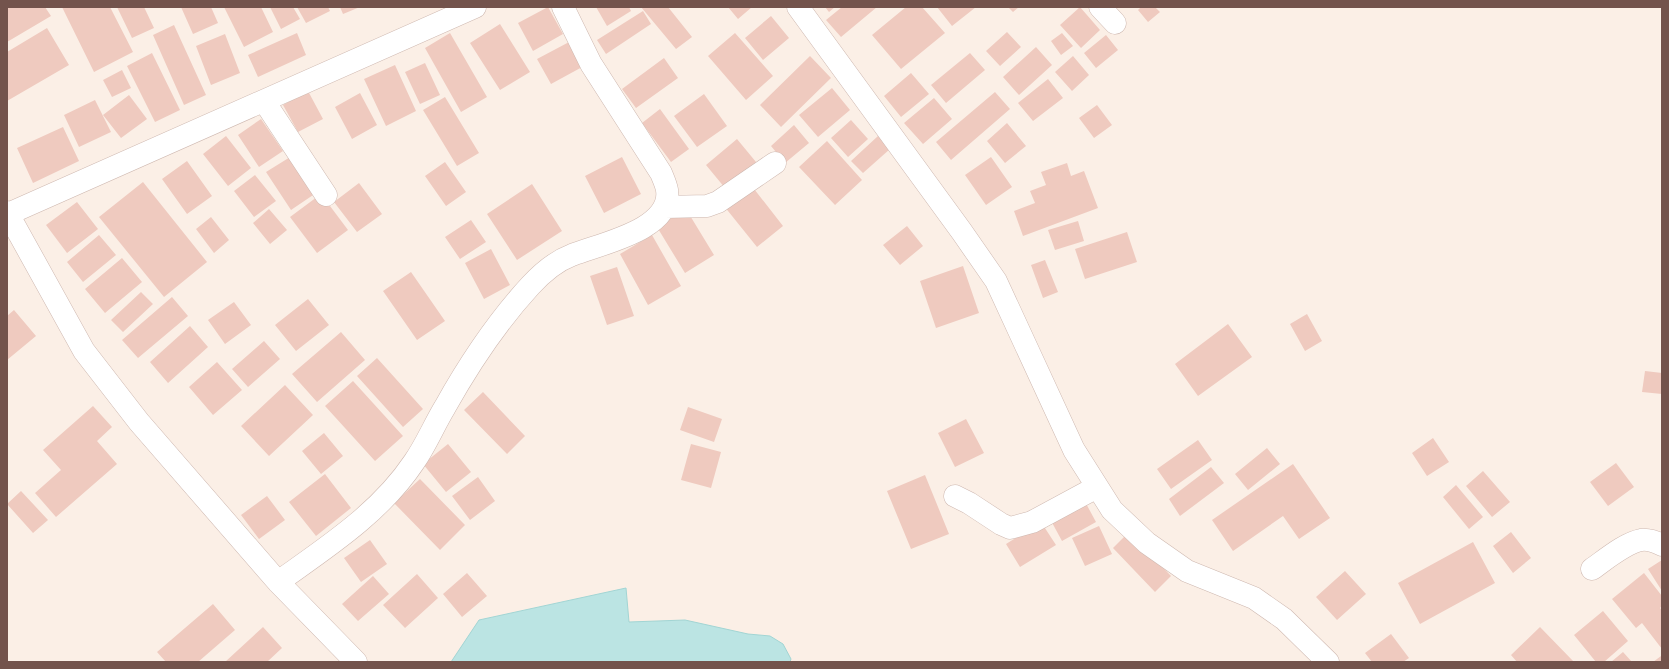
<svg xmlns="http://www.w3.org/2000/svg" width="1669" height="669" viewBox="0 0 1669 669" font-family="'PT Sans',sans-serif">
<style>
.water{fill:#bbe4e3;stroke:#a2d5d4}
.building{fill:#efcabf}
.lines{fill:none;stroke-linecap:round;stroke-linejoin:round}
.minor-casing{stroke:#ceb8b0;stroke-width:23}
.minor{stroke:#fff;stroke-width:22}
</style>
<rect width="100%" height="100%" fill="#fbefe6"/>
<!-- water -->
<path class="water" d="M626,588L629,622L685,620L748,634L770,636L783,644L791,659L790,662H451L479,620Z"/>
<!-- building -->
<path class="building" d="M45,7L51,16L7,42V8Z
M62,7H110L133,52L94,72Z
M117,7H144L154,28L132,38Z
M181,7H211L218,23L193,34Z
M224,7H261L273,32L244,47Z
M270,7H293L300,19L281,29Z
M297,7H328L330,11L306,23Z
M340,7H360L343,14Z
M548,7L563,34L533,51L518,23Z
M596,7H629L631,11L607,26Z
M641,7H668L692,37L676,49Z
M728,7H752L738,19Z
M825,7H835L829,12Z
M842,7H877L841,37L826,20Z
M906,7H922L945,33L901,69L872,35Z
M937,7H976L952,26Z
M1008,7H1019L1013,12Z
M1080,7L1100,30L1081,48L1060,25Z
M1141,7H1155L1160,12L1148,22L1138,10Z
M643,11L651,24L606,54L597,40Z
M771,16L789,38L763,60L745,38Z
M500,24L530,72L500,90L470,43Z
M174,25L206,95L184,105L153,35Z
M47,28L69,65L7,101V52Z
M1007,32L1021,47L1000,66L986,51Z
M297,33L306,55L258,77L248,55Z
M450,33L487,97L461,112L425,48Z
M735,33L773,76L746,100L708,56Z
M1062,33L1073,46L1061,55L1051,41Z
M225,34L240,73L211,85L196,46Z
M1106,35L1118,50L1096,68L1084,53Z
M571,41L584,66L551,84L537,59Z
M1036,47L1052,65L1019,95L1003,77Z
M152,53L180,110L155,122L127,66Z
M970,53L985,70L946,103L931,85Z
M810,56L831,78L781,127L760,105Z
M1073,56L1089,75L1072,91L1055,72Z
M664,58L678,78L636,108L622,89Z
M425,63L440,95L420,104L405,72Z
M395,65L416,111L386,126L364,79Z
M122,70L131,88L112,97L103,80Z
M911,73L929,94L901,117L884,96Z
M1048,79L1063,98L1033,121L1018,103Z
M832,88L850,110L818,137L799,115Z
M308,91L323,119L298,132L283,105Z
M995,92L1010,109L951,160L936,142Z
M360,93L377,125L352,139L335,107Z
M704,94L727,126L697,147L674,116Z
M129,95L147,119L121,138L103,115Z
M445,97L479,153L457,166L423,110Z
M934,98L952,119L923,144L904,123Z
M95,100L111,132L79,147L64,115Z
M1097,105L1112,125L1094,138L1079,118Z
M660,109L689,149L671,162L642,123Z
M261,119L283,151L259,167L238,135Z
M851,120L868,139L848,157L831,138Z
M1007,123L1026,146L1005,163L987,141Z
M794,125L809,143L785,163L771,146Z
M63,127L79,161L33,183L17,148Z
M226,136L251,168L228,186L203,154Z
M878,136L890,149L863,173L851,161Z
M737,139L756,162L725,188L706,165Z
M827,141L862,180L835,205L799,167Z
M295,154L319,191L291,210L266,172Z
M622,157L641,194L604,213L585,176Z
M991,157L1012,187L986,205L965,175Z
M187,161L212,196L187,214L162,179Z
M445,162L466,192L446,206L425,176Z
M1067,163L1071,176L1084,171L1098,208L1023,236L1014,211L1035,203L1030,191L1046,185L1041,172Z
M255,175L276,201L254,217L234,191Z
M143,182L207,262L164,297L99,217Z
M359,183L382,214L357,232L334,202Z
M532,184L562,231L517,260L487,214Z
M751,185L783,226L757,247L724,206Z
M321,194L348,230L317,253L290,217Z
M77,202L98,229L67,253L46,225Z
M269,209L287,230L270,244L253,223Z
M686,209L714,255L685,273L657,227Z
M211,217L229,240L214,253L196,229Z
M471,220L486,242L460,259L445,237Z
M1078,221L1084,241L1055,250L1048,230Z
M907,226L923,246L900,265L883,245Z
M1127,232L1137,262L1085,279L1075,249Z
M99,235L116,255L83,282L67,262Z
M652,235L681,286L648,305L620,254Z
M491,249L510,285L484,299L465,263Z
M122,258L142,282L105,313L85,289Z
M1045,260L1058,292L1043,298L1031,265Z
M963,266L979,313L936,328L920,281Z
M617,267L634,316L607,325L590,276Z
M411,272L445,321L417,340L383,291Z
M141,292L153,304L123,332L111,320Z
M172,297L188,316L138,358L122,340Z
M308,299L329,325L296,351L275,325Z
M234,302L251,325L225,344L208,320Z
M14,310L36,336L7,360V316Z
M1307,314L1322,341L1305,351L1290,324Z
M1228,324L1252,357L1198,396L1175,364Z
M190,326L208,347L168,383L150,362Z
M341,332L365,360L317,402L292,374Z
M264,341L280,359L248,387L232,369Z
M377,358L423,409L403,427L357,376Z
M217,362L242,390L213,415L189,387Z
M1645,371L1662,373V394L1642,392Z
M353,381L403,436L375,461L325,406Z
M285,385L313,415L269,456L241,426Z
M483,392L525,436L507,454L464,410Z
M93,406L112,427L97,441L117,464L56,517L35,493L61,470L43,450Z
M688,407L722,419L714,442L680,430Z
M966,419L984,453L955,467L938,433Z
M324,433L343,456L321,474L302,451Z
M1433,438L1449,462L1427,476L1412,453Z
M1198,440L1212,460L1171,489L1157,469Z
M448,444L471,472L446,492L423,464Z
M691,444L721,452L711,488L681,480Z
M1267,448L1280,464L1248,490L1235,474Z
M1616,463L1634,487L1608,506L1590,482Z
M1293,464L1330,518L1299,539L1283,516L1233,551L1212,520Z
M1211,467L1224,483L1180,516L1169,499Z
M1483,471L1510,502L1492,517L1466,486Z
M325,474L351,508L316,536L289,502Z
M925,475L949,534L911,549L887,491Z
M478,477L495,501L470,520L452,496Z
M420,479L465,525L440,550L394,503Z
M1456,485L1483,517L1469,529L1443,497Z
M21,491L48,520L33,533L7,504Z
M267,496L285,520L259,539L241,515Z
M1083,498L1096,522L1062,541L1049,517Z
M1041,522L1056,545L1020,567L1006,544Z
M1099,526L1112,554L1085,566L1072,538Z
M1129,532L1171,576L1155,592L1113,548Z
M1511,532L1531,558L1513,573L1493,546Z
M370,540L387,564L361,582L344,558Z
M1473,542L1495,583L1420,624L1398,583Z
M1662,560V591L1648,569Z
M1345,571L1366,594L1337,620L1316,597Z
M467,573L487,596L462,617L443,594Z
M1644,573L1662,596V606L1660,608L1662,610V649L1642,623L1636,628L1612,599Z
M417,574L438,598L405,628L383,605Z
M373,576L389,594L358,621L342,604Z
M213,604L235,630L198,662H166L157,652Z
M1603,611L1628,641L1604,662H1596L1574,635Z
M263,627L282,648L267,662H225Z
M1540,627L1574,662H1517L1511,655Z
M1391,634L1409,658L1403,662H1372L1365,653Z
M1623,652L1632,662H1611Z
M1661,656L1662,662H1653Z"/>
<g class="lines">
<defs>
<path id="minor" d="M798,7L962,232L996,281L1074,450L1112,510L1147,543L1187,571L1254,598L1284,619L1328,662
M1100,7L1115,23
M264,101L326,195
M665,207L707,206L718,202L775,163
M7,212L84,351L139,422L278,582L356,662
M8,214L475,7
M955,496L969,503L1001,524L1010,528L1032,522L1097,487
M1592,569C1605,560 1625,543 1641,540C1648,539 1656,542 1662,545
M278,582C327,547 380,513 414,462C426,445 434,425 445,407C469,364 497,322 530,286C542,273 556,261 572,255C599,244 673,230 667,190C666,184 663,178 661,173L591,64L563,7"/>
</defs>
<!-- minor casing -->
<use href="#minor" class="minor-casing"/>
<!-- minor -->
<use href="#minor" class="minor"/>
</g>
<!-- border -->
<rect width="1669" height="669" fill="none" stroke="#73534c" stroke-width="16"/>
</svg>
